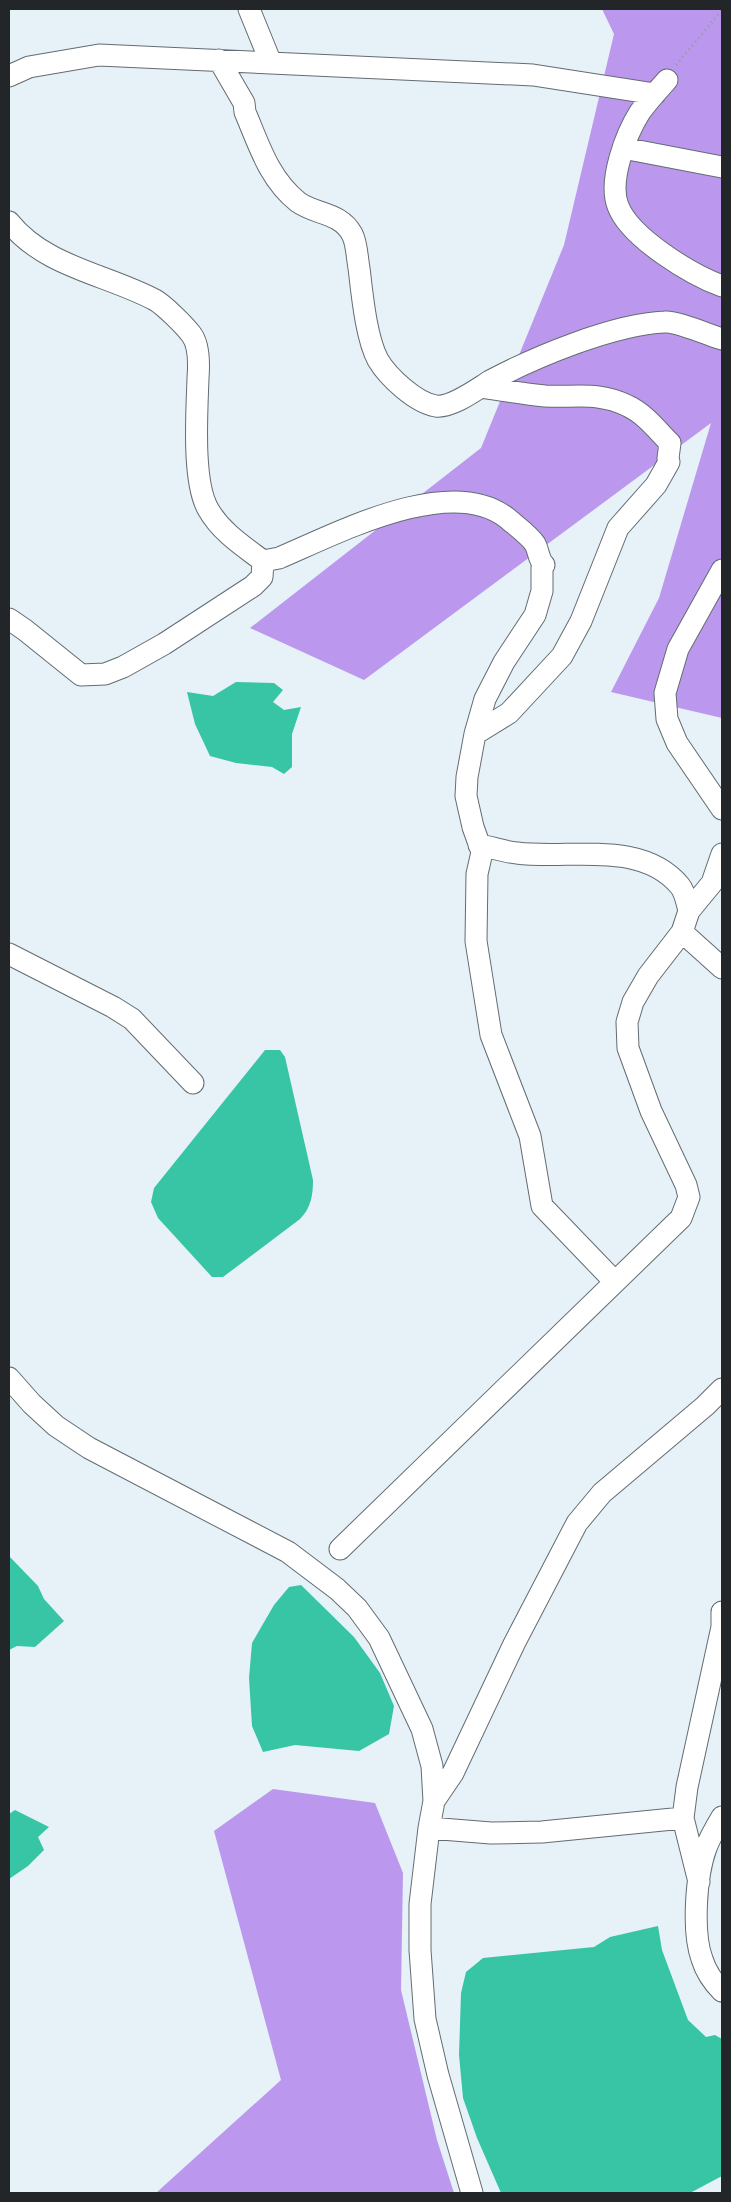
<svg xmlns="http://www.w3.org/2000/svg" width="731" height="2202" viewBox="0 0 731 2202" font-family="'Playfair Display',serif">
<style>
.forest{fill:#bb98ee}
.water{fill:#37c5a6}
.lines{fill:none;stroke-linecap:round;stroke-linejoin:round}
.minor-casing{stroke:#636c72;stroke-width:23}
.path{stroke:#929a9f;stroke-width:3;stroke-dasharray:1 4;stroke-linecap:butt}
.minor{stroke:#fff;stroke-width:21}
</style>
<rect width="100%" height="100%" fill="#e6f1f8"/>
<!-- forest -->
<path class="forest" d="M602,9H722V718L611,692L659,598L711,423L364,680L250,628L481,448L564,245L614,34Z
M273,1789L375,1803L403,1873L401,1990L437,2140L454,2193H156L281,2080L214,1831Z"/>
<!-- water -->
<path class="water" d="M236,682L274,683L283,690L273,702L284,710L301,707L292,734V767L284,774L272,767L236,763L210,756L195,724L187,692L213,696Z
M265,1050H280L285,1057L313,1180C313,1195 311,1208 300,1219L223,1277H212L158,1218L151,1202L154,1188Z
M9,1556L38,1586L44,1599L64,1621L35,1647L17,1646L9,1650Z
M301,1585L354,1637L380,1673L394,1706L389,1734L359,1751L295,1745L263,1752L252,1726L249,1678L252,1643L274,1605L289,1587Z
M15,1810L49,1827L38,1837L44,1850L28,1866L9,1879V1814Z
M658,1926L662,1950L688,2020L706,2037L715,2035L722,2039V2176L690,2193H501L477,2138L463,2098L459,2055L461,1993L466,1972L483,1958L594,1947L610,1937Z"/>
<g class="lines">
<defs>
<path id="minor" d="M249,9L271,63
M219,60L244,103L245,112C259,145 269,179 298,202C316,215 340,212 352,234C357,243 357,258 359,268C362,293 366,338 378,360C388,377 416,403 436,406C452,408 477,389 490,381C535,357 614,324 665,322C676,321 709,335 722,339
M9,76L29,67L99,55L533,75L655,94
M667,80C658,90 648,101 640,112C626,134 608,181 618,206C630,238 692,275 722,286
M623,148L722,167
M9,222C45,267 106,274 155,300C164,305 184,325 191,334C199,344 199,365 198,378C197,411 192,481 208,509C221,532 243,546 263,561L279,558C336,534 450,473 507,518C515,525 529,535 535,544C539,551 538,559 544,565L542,567V591L535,615L504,662L485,699L475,734L467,777L466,796L473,827L482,852L477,874L476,941L491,1035L530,1136L542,1206L615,1282
M722,570L678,649L665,693L667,719L677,743L722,809
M9,619L25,630L81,675L105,674L123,667L164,644L253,586L262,577L263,561
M475,734L509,713L562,656L581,621L618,528L656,485L669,462L668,458L670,443C657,430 645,414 628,406C598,391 575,398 545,396C524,394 502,390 481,387
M479,845C492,847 504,852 517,853C569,860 641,839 680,886C685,892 687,903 689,911
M682,932L722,968
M9,954L113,1007L132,1019L193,1083
M9,1378L32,1404L56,1426L89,1448L288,1552L337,1589L357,1608L379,1638L422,1729L432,1766L434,1801L429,1828L420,1904V1950L425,2019L438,2075L472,2193
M340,1549L681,1218L689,1197L686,1185L651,1111L628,1048L627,1022L633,1002L648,976L682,932L689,911L712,883L722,854
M434,1801L453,1773L514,1644L577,1523L602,1493L705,1406L722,1389
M722,1817C716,1827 710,1837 706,1848C696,1875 692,1932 702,1959C706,1972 713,1982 722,1991
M429,1828L491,1833L542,1832L683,1818
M699,1882L683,1818L687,1787L722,1627V1612"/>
</defs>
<!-- minor casing -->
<use href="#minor" class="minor-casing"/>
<!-- path -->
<path class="path" d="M676,65L722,10"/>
<!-- minor -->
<use href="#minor" class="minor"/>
</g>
<!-- border -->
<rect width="731" height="2202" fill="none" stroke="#222629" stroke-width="20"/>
</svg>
